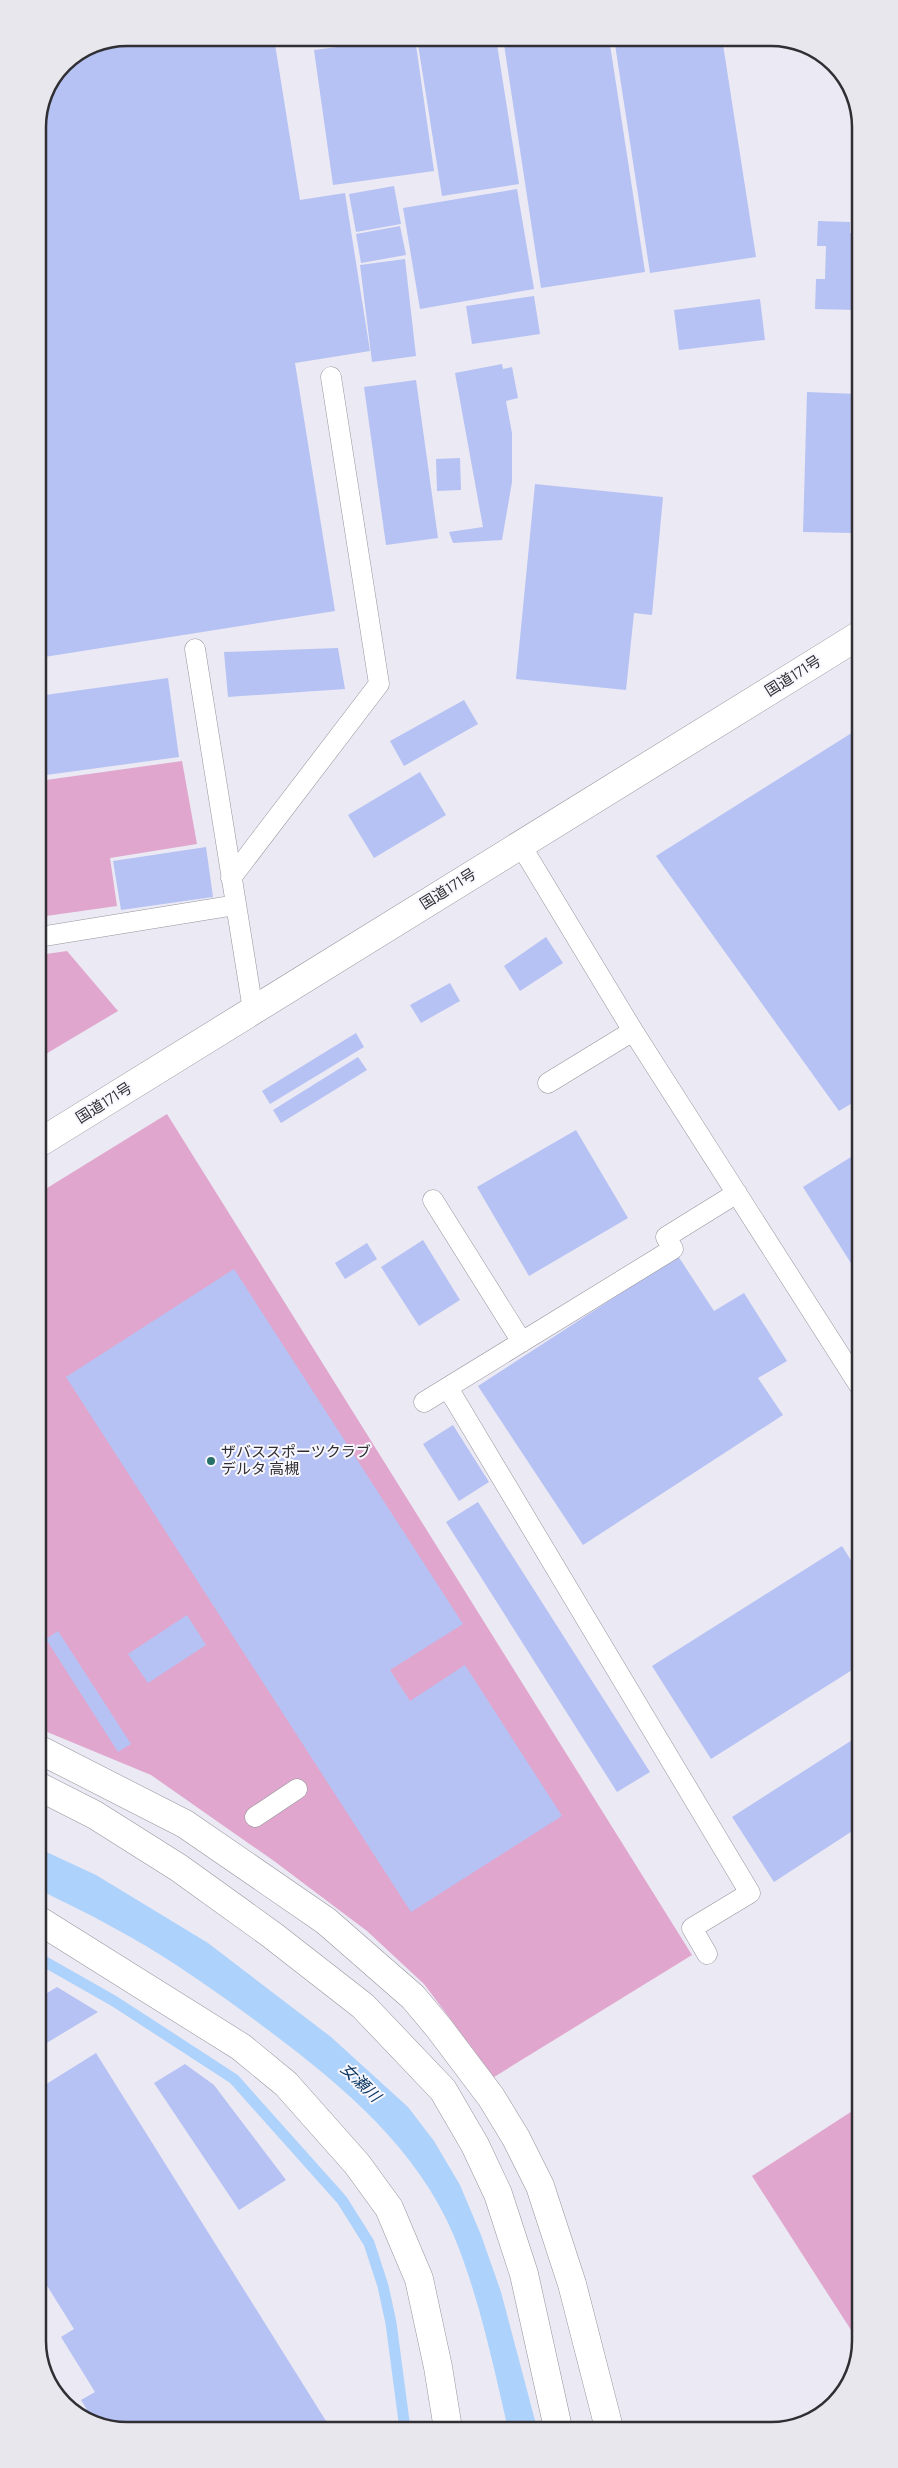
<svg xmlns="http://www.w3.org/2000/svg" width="898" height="2468" viewBox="0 0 898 2468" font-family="Barlow,'Noto Sans JP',sans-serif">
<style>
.green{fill:#e0a6cd}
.water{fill:#add2fc}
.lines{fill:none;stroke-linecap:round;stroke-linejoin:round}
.stream{stroke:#add2fc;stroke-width:11}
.building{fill:#b6c2f4}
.lane-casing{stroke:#96949d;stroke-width:21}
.street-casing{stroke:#96949d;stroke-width:29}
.highway-casing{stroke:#96949d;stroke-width:29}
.lane{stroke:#fff;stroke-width:20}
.street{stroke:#fff;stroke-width:28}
.highway{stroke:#fff;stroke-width:28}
.poi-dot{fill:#27706a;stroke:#f8f7fe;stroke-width:2}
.labels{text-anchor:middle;stroke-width:4;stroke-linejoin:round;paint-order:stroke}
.street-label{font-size:15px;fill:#302f33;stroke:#f8f7fe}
.poi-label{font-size:15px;fill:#302f33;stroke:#f8f7fe;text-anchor:start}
.water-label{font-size:16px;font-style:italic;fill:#0b3762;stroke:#f8f7fe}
.rim{fill:none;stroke:#302f33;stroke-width:2.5}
</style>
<rect width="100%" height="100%" fill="#ebe9f3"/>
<!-- green -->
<path class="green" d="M182,761L197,844L110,858L117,906L39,917V781Z
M67,951L118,1011L39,1058V955Z
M167,1114L692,1955L494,2077L424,1984L367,1931L274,1861L151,1775L40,1729L39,1193Z
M860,2106V2344L752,2176Z"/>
<!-- water -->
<path class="water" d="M40,1849L96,1875L208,1943L331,2037L408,2107L434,2141L460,2185L481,2235L501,2292L537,2428L508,2429C493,2364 479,2297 454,2236C413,2138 324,2071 241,2010C201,1981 158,1951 114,1928C90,1914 65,1903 40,1890Z"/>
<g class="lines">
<!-- stream -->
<path class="stream" d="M40,1959L114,2001L234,2079L342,2200L369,2243L383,2286L391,2323L405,2429"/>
</g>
<!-- building -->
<path class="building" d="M127,38H274L300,200L345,193L370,351L295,363L335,611L38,658V121L64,63L93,44Z
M406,38H415L434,171L333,185L314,50Z
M417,38H496L519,184L442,196Z
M503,38H609L645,272L541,288Z
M614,38H722L756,257L650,273Z
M394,186L401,224L356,232L349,194Z
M517,189L534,289L420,309L403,208Z
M818,221L850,222V233H858V310L815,309L816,279H825L826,246H817Z
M400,226L406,255L361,263L356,234Z
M405,259L416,356L372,362L360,265Z
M534,296L540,334L472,344L466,306Z
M760,299L765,340L679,350L674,310Z
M502,364L503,369L512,367L518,398L506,401L512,433V482L502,540L453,543L449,532L483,527L455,373Z
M416,380L438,538L386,545L364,387Z
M807,392L857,394L853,533L803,532Z
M460,458L461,490L437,491L436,459Z
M535,484L663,497L652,615L634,613L626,690L516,679Z
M338,648L345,689L228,697L224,652Z
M168,678L179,757L39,776L38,696Z
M464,700L478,724L404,766L390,741Z
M858,729L859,1099L839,1111L656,856Z
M420,772L446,815L374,858L348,815Z
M206,847L213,897L121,910L113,861Z
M546,937L563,963L520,991L504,966Z
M450,983L460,1001L421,1023L410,1005Z
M356,1033L364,1047L270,1104L262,1091Z
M358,1057L367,1070L281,1123L273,1110Z
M576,1130L628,1218L529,1276L477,1187Z
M859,1152V1276L803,1187Z
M423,1240L460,1300L419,1326L381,1267Z
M367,1243L377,1259L345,1279L335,1263Z
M678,1256L714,1311L744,1293L787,1361L758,1378L783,1415L583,1545L478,1386Z
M234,1269L463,1624L390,1670L410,1701L465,1665L562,1816L411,1912L66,1377Z
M453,1425L489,1482L459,1501L423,1444Z
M478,1502L650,1772L617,1792L446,1522Z
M842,1546L859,1573L860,1665L711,1759L652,1666Z
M187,1615L206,1645L148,1683L128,1654Z
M58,1631L131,1744L118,1752L46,1639Z
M860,1735V1826L774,1882L732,1817Z
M40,1981L47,1993L57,1987L98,2012L40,2047Z
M96,2053L331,2429L121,2430L92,2418L81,2400L95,2392L61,2337L74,2329L41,2276L40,2088Z
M185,2064L214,2085L286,2180L239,2210L154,2083Z"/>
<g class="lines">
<defs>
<path id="lane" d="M195,649L253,1010
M520,844L633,1031L859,1385
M231,878L379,684L331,377
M39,937L236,905
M548,1083L633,1031
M433,1200L522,1342
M448,1388L750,1893L692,1928L707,1954
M424,1402L673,1249L666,1237L737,1193
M255,1817L297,1789"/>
<path id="street" d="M40,1750L185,1824L326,1921L413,1997L439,2028L491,2097L516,2138L540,2186L572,2284L609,2428
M40,1787L95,1815L179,1868L272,1935L363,2006L443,2090L475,2145L498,2194L524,2274L558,2428
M40,1921L241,2047L286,2084L357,2164L389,2208L419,2279L438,2367L448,2429"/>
<path id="highway" d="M39,1143L858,636"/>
</defs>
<!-- lane casing -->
<use href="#lane" class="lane-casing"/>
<!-- street casing -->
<use href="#street" class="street-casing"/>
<!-- highway casing -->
<use href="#highway" class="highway-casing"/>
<!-- lane -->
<use href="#lane" class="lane"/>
<!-- street -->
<use href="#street" class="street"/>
<!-- highway -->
<use href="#highway" class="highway"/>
</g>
<!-- markers -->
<circle class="poi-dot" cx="211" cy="1461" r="5"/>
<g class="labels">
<!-- street labels -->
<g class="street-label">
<text transform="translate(793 676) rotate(-32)" y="5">国道171号</text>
<text transform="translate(448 889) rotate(-32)" y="5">国道171号</text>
<text transform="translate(104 1103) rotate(-32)" y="5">国道171号</text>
</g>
<!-- poi labels -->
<g class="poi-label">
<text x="221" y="1457">ザバススポーツクラブ<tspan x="221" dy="17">デルタ 高槻</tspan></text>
</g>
<!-- water labels -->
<g class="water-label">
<text transform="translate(361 2082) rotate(44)" y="6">女瀬川</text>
</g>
</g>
<!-- crop -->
<path d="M0 0H898V2468H0ZM127 46H771A81 81 0 0 1 852 127V2341A81 81 0 0 1 771 2422H127A81 81 0 0 1 46 2341V127A81 81 0 0 1 127 46Z" fill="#e8e7ee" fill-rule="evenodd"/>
<path class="rim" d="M127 46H771A81 81 0 0 1 852 127V2341A81 81 0 0 1 771 2422H127A81 81 0 0 1 46 2341V127A81 81 0 0 1 127 46Z"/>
</svg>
